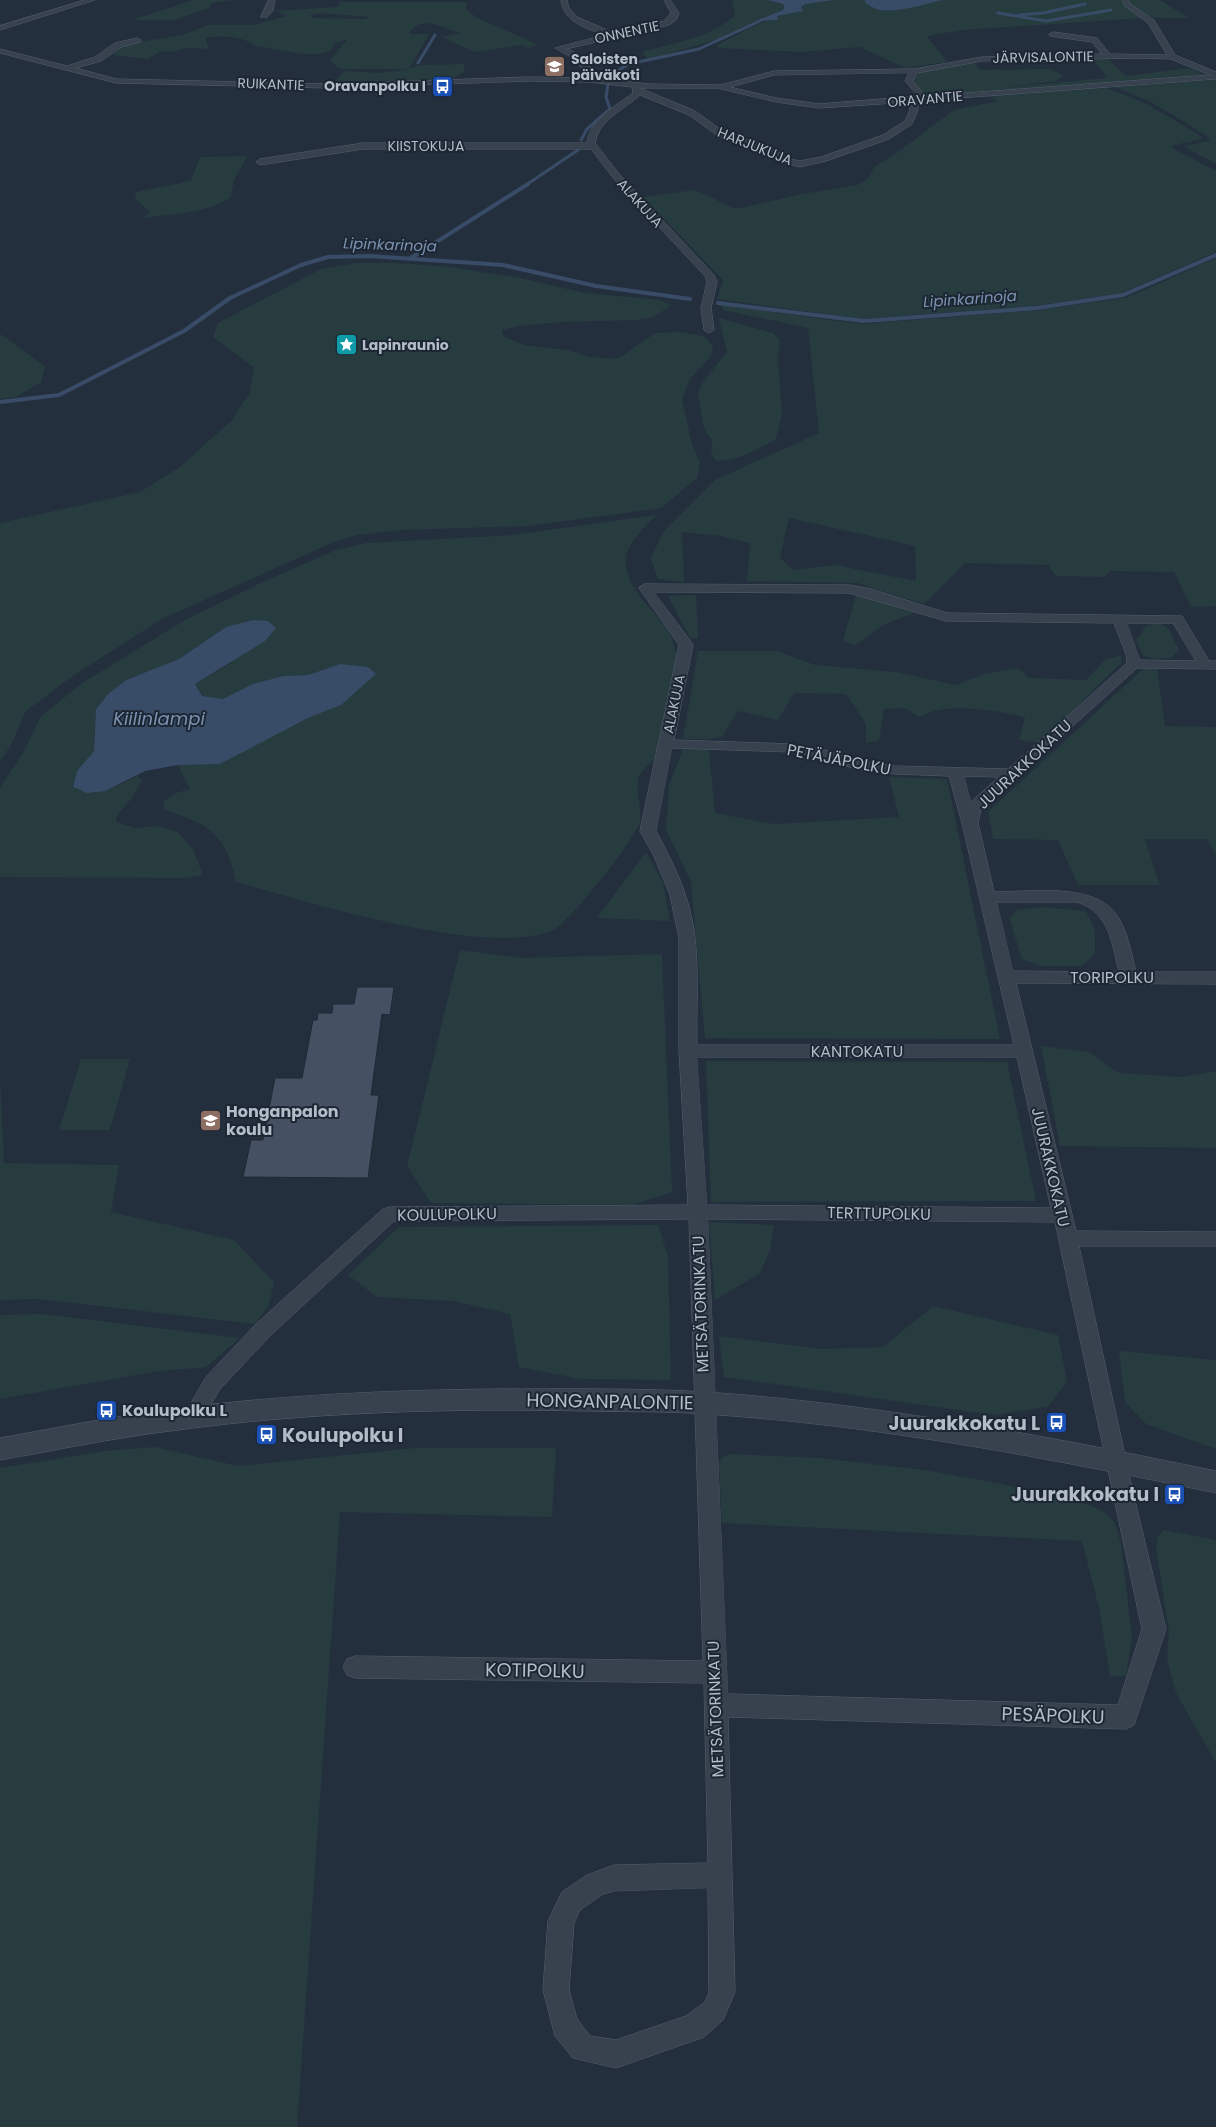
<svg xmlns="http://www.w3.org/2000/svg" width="1216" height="2127" viewBox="0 0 1216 2127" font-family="Poppins,sans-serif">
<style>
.green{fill:#263c3f;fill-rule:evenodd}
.water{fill:#394c67}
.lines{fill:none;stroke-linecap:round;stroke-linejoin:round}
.stream-far1{stroke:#394c67;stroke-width:3}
.stream{stroke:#394c67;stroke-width:4}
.building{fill:#455162;stroke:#1f2835}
.minor-casing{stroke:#565f6c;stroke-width:1}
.tertiary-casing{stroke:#565f6c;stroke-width:1}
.minor{fill:#38414e;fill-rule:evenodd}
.tertiary{fill:#38414e;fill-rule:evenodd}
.labels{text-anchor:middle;stroke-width:4;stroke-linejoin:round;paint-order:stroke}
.far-street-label{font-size:14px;fill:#b4bcc9;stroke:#1d2633}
.far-poi-label{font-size:14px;font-weight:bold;fill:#b4bcc9;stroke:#1d2633;text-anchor:start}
.far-water-label{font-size:15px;font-style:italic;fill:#7c92b1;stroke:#1d2633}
.street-label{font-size:16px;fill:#b4bcc9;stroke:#1d2633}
.poi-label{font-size:16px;font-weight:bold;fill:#b4bcc9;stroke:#1d2633;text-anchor:start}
.water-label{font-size:18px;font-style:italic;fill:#7c92b1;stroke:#1d2633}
.near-street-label{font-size:19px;fill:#b4bcc9;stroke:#1d2633}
.near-poi-label{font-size:19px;font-weight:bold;fill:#b4bcc9;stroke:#1d2633;text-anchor:end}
</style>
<rect width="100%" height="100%" fill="#242f3e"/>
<!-- green -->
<path class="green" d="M193,0H234L211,3L209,8L175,20H132Z
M732,0H767L783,4V10L725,37L648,60L642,52C673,43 711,38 735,15Z
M834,0H866L865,2L874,8L894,10L944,0H1121L1142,18L962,30L927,36L947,62L905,68L860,47L802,52L718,48L716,45C732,39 760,19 774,21L777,16L798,12L806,4Z
M1130,0H1160L1189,18C1163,18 1147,22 1128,2Z
M340,2H467L466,9L477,18L539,45L528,48L522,45L474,52L442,37L460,33C443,28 420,13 409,34H429L409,69L420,65L464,64V72L454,78L443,80L335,82L343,71L380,73L408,69H340L330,61L347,39L333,44V49C317,61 275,48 256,46C242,36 222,35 206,38L207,45L211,49L185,48L171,52L161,51L148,59L112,55L122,46L132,43L183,35L208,25H253L287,16L275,11L338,7ZM319,13L371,17L364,19L312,18L311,15Z
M1093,59H1108L1126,76L1189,68L1207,75L935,96L924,94L914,82L919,72L973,61L980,70L1050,69L1064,75L1056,81L997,88L1107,78Z
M1216,80V164L1184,146L1208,141L1210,139L1207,136L1153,103L1115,87Z
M1106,88L1143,102L1198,134L1202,138C1193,143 1182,142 1172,146V148L1216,171V252L1121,293L1035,306L861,319L717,299L723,280L643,197L695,190L734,208H742L802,194L857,185L869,178L874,167L897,153L954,110L998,101L987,96L1036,91Z
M247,156L234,180L231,197C206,214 172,214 142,218L150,213L135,197L136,192L191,181L200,157Z
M1216,258V606L1191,607L1174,572L1110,571L1104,577L1056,576L1048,565L965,563L924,604L857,583L747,581L750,543L720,536L682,532L684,582L658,579L651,558L663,532L715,480L819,433L808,328L723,310L721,305L861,324L1039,310L1128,297ZM789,518L915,546L916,581L835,565L792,570L780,557Z
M356,263H398L450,267L520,278L585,293L661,300L670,306L654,317L636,320L561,322L518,326L502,330L503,336L524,345L567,350L590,357L618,359L655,333L680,332L704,336L713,347L711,356L690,379L682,399L692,445L700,462L697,478L661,508L528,526L402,530L357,535L336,541L162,619L71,677L26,711L11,745L0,761V523L140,492L180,467L232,420L250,392L254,368L213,337L218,323L321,269Z
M719,318L773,333L780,341L778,360L782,413L776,439C757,450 738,461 715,461L711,450L712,440L704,429L698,393L703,382L727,352Z
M0,334L45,366L41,382L16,397L0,399Z
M656,515C646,526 628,542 626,558C623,586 653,608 667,630C673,637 677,655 678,664C679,673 661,744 656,755C653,764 639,770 638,780C636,793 643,815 639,824C632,843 569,923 553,930C488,959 306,901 236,882C227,835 208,823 164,810V801L176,793L190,789L178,765L220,763L308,718L341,705L340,664L308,675L283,676L253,684L223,700L202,696L195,684L231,663L226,627L179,659L126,680L108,694L96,709L94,751L77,771L73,787C97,798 115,787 137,776L142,780L132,798L117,815L116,822L135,828L157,826L178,832L193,849L203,875L185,878L0,877V787L24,751L41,716L84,682L185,620L265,581L336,550L366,543L513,535Z
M696,595L698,638H690L668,596Z
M856,595L915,613L887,623L855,645L843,641Z
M1160,623L1169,629L1179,650L1172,657L1156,659L1143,656L1136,640L1147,625Z
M698,651H777L815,665L896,672L956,685L984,674L1018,668L1029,678L1086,680L1106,659L1122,655L1121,663L1040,743L1019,740L1025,717C995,711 947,701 920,717L905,708L884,709L879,741L866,743V724L846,694L794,693L778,720L738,711L722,737L709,739H683Z
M1143,669H1157L1165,726L1216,727V855L1207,839H1145L1160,885H1078L1058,840L993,839L988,812Z
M684,747L709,750L715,813L774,824L899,817L889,777L947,779L1000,1039L705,1038L691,882L666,829L669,785Z
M646,852L663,883L670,921L597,918Z
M1040,907L1086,911L1095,931V953L1082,966H1040L1022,959L1009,918L1017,910Z
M460,950L521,958L662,954L672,1192L632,1205L431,1203L407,1166Z
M1041,1046L1089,1052L1119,1073L1182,1077L1216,1071V1148L1060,1146Z
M81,1059H130L110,1130H59Z
M706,1061L1007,1062L1036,1201L711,1202Z
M0,1077L4,1163L119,1165L111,1212L234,1240L274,1282L269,1305L255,1324L38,1299L0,1300Z
M709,1222L774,1225L770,1250L760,1273L715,1300Z
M658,1225L668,1256L671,1380L581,1379L519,1367L510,1314L453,1301L377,1297L348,1275L399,1227Z
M933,1306L1058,1335L1067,1382L1048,1407L994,1415L724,1377L719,1336L822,1349L883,1347Z
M43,1314L240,1338L206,1367L159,1371L0,1399V1315Z
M1119,1351L1216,1360V1449L1146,1424L1125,1402Z
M155,1447L238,1466L415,1448H556L552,1517L340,1512L297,2127H0V1468L105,1451Z
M729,1454L820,1458L925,1470L1002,1484L1089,1505L1104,1512L1114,1521L1121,1543L1132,1638L1126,1676H1110L1099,1608L1082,1541L722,1523L719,1463L722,1458Z
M1164,1530L1216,1540V1763L1176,1693L1171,1676L1167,1658L1169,1633L1156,1547L1158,1536Z"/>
<!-- water -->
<path class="water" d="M767,0H834L806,4L801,7L803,11L777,16L778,20L760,21L758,20L783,10L784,7L783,4Z
M866,0H944C926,3 892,16 874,8C871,7 868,4 864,2Z
M253,620L268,621L276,628L265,641L195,684L202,696L223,699L253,684L283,676L308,675L340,664L368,667L376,674L341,705L308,718L220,764L178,765L145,771L105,791L87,793L73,787L77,771L94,751L96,709L108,694L126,680L179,659L226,627Z"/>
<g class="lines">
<!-- stream-far1 -->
<path class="stream-far1" d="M998,13L1046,21L1111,10
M1019,15L1043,13L1085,4
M418,63L435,35
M617,71L629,64L699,49L760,21
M611,78L614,75
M581,140L587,129L610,109L606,97L608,84
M526,185L578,150"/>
<!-- stream -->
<path class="stream" d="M411,258L528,184
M718,303L864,321L1037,308L1123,295L1216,255
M0,402L59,395L184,331L230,298L301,265L328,257L370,256L503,265L596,286L690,299"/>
</g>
<!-- building -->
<path class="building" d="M357,987H394L390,1015L382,1014L371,1095H379L368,1178L243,1177L251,1140H263L275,1078H302L313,1020H317L318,1013H332L333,1004H354Z"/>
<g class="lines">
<defs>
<path id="minor" d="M85,0H95L0,30V26Z
M269,0H275L273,11L267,17H261Z
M561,0H567L569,8L577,17L614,33L664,21L671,13L664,0H670L679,13L676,20L669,25L566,49L577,53L598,75L607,79L648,84L721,85L774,71L914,69L982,57L1102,54L1092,42L1050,36L1049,34L1053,32L1097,38L1110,54L1167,55L1148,23L1125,6L1122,0H1128L1130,4L1154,20L1175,55L1216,72V79L918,101V110L912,124L889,139L826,161L800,167L784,163L760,149L721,138L689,115L640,95C624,110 599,119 595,143L620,175L714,275L717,282L711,308L714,330L709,333L704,330L701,308L707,282L705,276L614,179L591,149H363L260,165L256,162L260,159L363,143H587C589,119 616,106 633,93L632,87L589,82L528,81L328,88L116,83L0,53V49L67,66L95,57L115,43L137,38L141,40L140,42L121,47L101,61L76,68L116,79L328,84L528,77L592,78L571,57L555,48L605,35C586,28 564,23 561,0ZM1141,58L1171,59L1210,75L926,96L913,81L917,73L982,61ZM909,73L905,81L918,96L819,104L776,98L730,87L774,75ZM640,88H717L776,102L819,108L910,102V110L905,121L883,135L821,157L800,161L790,159L766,145L727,134L695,111Z
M645,584L849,585L871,589L947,613L1182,616L1209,661H1216V669L1137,668L981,809L978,823L994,892C1029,892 1093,882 1116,914C1128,931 1131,952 1136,972H1216V984L1016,983L1076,1231L1216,1232V1246H1079L1135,1501L1166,1629L1134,1725L1126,1729L728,1717L735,1992L723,2020L704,2037L616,2068L573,2058L555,2036L543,1990L548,1921L562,1892L587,1875L614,1865L708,1863L704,1683L355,1678L347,1675L343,1667L347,1659L355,1656L703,1661L689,1219L394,1221L270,1336L220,1389L200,1423L193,1426L186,1423L183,1417L206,1377L256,1324L383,1209L390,1207L688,1205L679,1051V938L670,895L654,856L640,831L679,645L639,588ZM654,592L849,593L946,621L1114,623L1126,654L1127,663L1008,769L895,766L858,761L825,750L792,744L674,740L693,645ZM1127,623H1173L1196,661L1140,660ZM672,748L792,752L817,757L856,769L895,774L949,776L962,823L1014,1045H697C696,1010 699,973 695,938C691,899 674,864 656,831ZM964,776L999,777L971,802ZM997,902H1077C1109,912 1112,943 1119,972L1013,971ZM697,1057H1017L1051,1208L707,1205ZM708,1219L1055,1222L1142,1629L1118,1705L728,1694ZM708,1888L709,1992L705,2002L686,2016L616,2040L590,2036L577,2019L569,1990L574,1923L580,1910L603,1894L614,1891Z"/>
<path id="tertiary" d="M499,1389C567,1389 637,1388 706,1392C878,1404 1047,1436 1216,1471V1493C1047,1458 877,1425 705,1414C666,1411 627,1412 588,1411C449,1408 308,1412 170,1431C113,1438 57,1450 0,1460V1438C57,1428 115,1416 172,1409C281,1395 390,1390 499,1389Z"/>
</defs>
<!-- minor casing -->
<use href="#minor" class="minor-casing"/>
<!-- tertiary casing -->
<use href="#tertiary" class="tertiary-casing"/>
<!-- minor -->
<use href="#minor" class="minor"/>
<!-- tertiary -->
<use href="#tertiary" class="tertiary"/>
</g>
<!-- icons -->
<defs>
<symbol id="school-square" viewBox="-11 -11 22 22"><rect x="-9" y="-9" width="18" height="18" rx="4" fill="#8d6e63" stroke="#1d2633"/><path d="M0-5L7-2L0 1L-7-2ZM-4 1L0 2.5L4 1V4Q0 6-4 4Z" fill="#fff"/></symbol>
<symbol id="bus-square" viewBox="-11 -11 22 22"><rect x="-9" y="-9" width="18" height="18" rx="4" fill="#1a4fb4" stroke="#1d2633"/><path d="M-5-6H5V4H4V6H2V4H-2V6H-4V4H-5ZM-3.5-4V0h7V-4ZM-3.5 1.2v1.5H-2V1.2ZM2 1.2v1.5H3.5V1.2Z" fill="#fff"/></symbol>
<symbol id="sight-square" viewBox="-11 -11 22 22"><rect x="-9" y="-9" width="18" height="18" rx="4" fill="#0f9aa8" stroke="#1d2633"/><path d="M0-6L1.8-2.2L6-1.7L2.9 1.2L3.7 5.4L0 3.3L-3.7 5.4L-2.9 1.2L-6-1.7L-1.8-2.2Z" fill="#fff"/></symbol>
</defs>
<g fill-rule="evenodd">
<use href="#school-square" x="542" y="54" width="25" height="25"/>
<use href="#bus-square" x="430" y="74" width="25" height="25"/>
<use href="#sight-square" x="334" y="332" width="25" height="25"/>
<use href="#school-square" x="198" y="1108" width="25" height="25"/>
<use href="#bus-square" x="94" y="1398" width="25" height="25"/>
<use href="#bus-square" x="1044" y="1410" width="25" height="25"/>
<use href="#bus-square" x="254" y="1422" width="25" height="25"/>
<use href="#bus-square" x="1162" y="1482" width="25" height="25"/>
</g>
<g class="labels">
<!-- far-street labels -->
<g class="far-street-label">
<text transform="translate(627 32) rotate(-12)" y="5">ONNENTIE</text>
<text transform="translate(1043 57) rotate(-1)" y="5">JÄRVISALONTIE</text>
<text transform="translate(271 84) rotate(2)" y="5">RUIKANTIE</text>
<text transform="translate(925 99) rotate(-5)" y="5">ORAVANTIE</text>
<text x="426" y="151">KIISTOKUJA</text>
<text transform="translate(755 146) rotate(22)" y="5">HARJUKUJA</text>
<text transform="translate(640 203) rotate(48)" y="5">ALAKUJA</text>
<text transform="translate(674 704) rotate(-78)" y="5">ALAKUJA</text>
</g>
<!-- far-poi labels -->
<g class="far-poi-label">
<text x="571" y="64">Saloisten<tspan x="571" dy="16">päiväkoti</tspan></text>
<text x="426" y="91" text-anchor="end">Oravanpolku I</text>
<text x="362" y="350">Lapinraunio</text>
</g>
<!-- far-water labels -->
<g class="far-water-label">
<text transform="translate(390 245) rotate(2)" y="5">Lipinkarinoja</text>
<text transform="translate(970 299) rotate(-4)" y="5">Lipinkarinoja</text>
</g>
<!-- street labels -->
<g class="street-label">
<text transform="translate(839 759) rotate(11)" y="6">PETÄJÄPOLKU</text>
<text transform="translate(1024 764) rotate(-43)" y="6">JUURAKKOKATU</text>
<text x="1112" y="983">TORIPOLKU</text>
<text x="857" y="1057">KANTOKATU</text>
<text transform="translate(1051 1167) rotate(77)" y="6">JUURAKKOKATU</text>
<text transform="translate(879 1213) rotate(1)" y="6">TERTTUPOLKU</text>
<text transform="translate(447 1214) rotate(-1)" y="6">KOULUPOLKU</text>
<text transform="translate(700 1304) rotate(-92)" y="6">METSÄTORINKATU</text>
<text transform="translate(715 1709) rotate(-92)" y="6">METSÄTORINKATU</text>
</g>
<!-- poi labels -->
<g class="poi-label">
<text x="226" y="1117">Honganpalon<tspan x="226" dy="18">koulu</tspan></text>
<text x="122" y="1416">Koulupolku L</text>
</g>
<!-- water labels -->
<g class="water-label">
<text x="159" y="725">Kiilinlampi</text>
</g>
<!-- near-street labels -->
<g class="near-street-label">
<text transform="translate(610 1401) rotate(1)" y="7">HONGANPALONTIE</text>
<text transform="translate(535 1670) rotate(1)" y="7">KOTIPOLKU</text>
<text transform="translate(1053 1715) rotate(2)" y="7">PESÄPOLKU</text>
</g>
<!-- near-poi labels -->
<g class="near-poi-label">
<text x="1040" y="1430">Juurakkokatu L</text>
<text x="282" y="1442" text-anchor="start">Koulupolku I</text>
<text x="1159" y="1501">Juurakkokatu I</text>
</g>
</g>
</svg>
